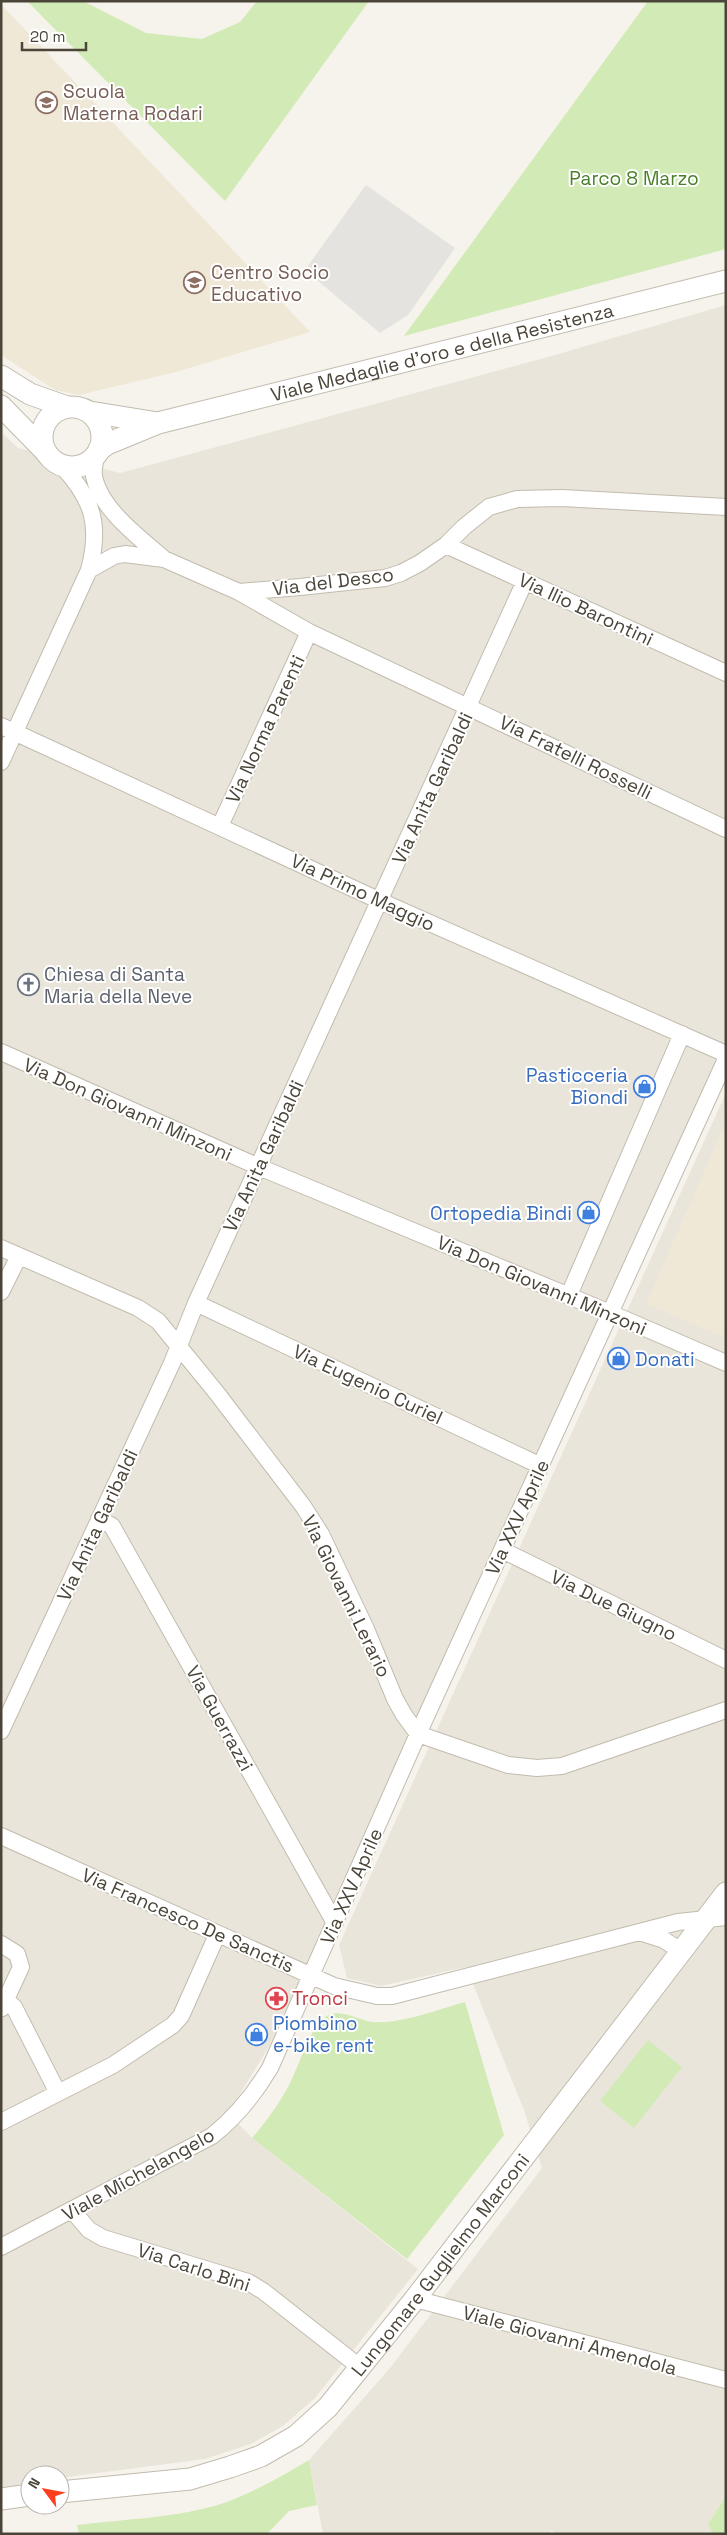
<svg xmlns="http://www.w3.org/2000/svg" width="727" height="2535" viewBox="0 0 727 2535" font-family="'Space Grotesk',sans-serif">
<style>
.residential{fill:#eae5da}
.education{fill:#efe8d6}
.green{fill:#d2eab5}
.parking{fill:#e5e3e0}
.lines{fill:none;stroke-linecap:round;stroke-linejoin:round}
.minor-casing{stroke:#c2bbae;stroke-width:18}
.tertiary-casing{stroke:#c2bbae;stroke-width:23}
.minor{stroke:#fff;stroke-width:16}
.tertiary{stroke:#fff;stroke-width:21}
.labels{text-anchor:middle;stroke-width:4;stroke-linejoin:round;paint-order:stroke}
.education-label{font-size:19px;fill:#785e54;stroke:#fff;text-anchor:start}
.park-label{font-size:19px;fill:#4a7f2a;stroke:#fff}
.street-label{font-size:19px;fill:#4b4439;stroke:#fff}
.worship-label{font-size:19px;fill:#5b616d;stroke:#fff;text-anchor:start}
.shop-label{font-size:19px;fill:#366cbe;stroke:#fff;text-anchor:end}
.health-label{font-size:19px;fill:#be3a42;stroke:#fff;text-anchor:start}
</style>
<rect width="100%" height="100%" fill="#f6f3ec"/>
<!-- residential -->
<path class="residential" d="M726,305V1038L270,2045L228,2113L252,2138L418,2269L315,2398L283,2426L251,2444L205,2459L60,2478V2475H30V2482L1,2490V432L18,448L120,473L548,357Z
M726,1093V2496L708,2524L713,2534H556L551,2530L549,2534H323L309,2460L390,2368L542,2168L524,2110L466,1967L381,1986L347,1978L339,1945Z"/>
<!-- education -->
<path class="education" d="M1,4L186,200L310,332L176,372L79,395L55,390L1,355Z
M726,1122V1338L646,1304Z"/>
<!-- green -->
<path class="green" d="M27,1H83L146,33L202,39L240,22L257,1H369L225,201Z
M648,1H726V249L404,336Z
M465,2002L504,2135L407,2259L252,2138C266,2122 279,2104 289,2085C299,2067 310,2025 327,2016C340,2008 358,2020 372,2022C402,2024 436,2010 465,2002Z
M648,2040L682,2067L634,2128L600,2101Z
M309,2460L317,2505L289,2511L267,2534H79L77,2525C125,2519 178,2518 224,2503C254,2492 282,2476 309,2460Z
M726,2496V2534H713L708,2524Z"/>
<!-- parking -->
<path class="parking" d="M366,185L455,248L408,315L380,333L305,270Z"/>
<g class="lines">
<defs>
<path id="minor" d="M96,456C95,462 93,470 94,476C100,509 140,538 164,559
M446,545L726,673
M89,570L114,556L125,554L164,559L239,592L300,587L385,578L401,573L420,563L446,545L464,527L489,507L517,499L562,498L726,507
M239,592L309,632L726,829
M1,726L389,905L726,1054
M1,762L89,570C101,525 93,499 61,465
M220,826L309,632
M1,1052L259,1167L610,1313L726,1363
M1,1248L138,1308L158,1321L216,1392L303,1506L321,1534L366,1629L395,1699L404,1715L418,1734L508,1765L537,1768L562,1766L726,1710
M1,1292L19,1256
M569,1295L682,1034
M196,1303L541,1466
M99,1519L112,1526L335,1923
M502,1550L726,1660
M1,1731L172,1363L196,1303L525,581
M1,1836L334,1986L377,1996H392L678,1922L726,1917
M639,1932L664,1940L681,1951
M1,1944L17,1954L21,1967L2,2008
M6,2000L14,2007L58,2093
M1,2122L113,2065L173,2025L181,2016L217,1935
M72,2210L89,2230L103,2238L248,2282L263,2291L361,2368
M1,2247L212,2136C237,2116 254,2095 270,2068L418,1734L726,1059
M415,2299L726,2380"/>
<g id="tertiary">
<path d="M1,376L30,394L67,407"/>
<path d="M1,406L44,450"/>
<circle cx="72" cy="437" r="30"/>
<path d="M90,412L158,423"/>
<path id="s1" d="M99,450L107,444L158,423L726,281"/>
<path id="s2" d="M60,2492L190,2479L230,2467L261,2456L296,2436L328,2407L415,2299L726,1893"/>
<path d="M1,2499L30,2495"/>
</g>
</defs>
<!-- minor casing -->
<use href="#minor" class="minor-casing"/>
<!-- tertiary casing -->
<use href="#tertiary" class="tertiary-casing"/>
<!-- minor -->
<use href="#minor" class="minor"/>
<!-- tertiary -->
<use href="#tertiary" class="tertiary"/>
</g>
<!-- icons -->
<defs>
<symbol id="school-ring" viewBox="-11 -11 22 22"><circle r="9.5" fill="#fff" stroke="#8d6e63" stroke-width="1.5"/><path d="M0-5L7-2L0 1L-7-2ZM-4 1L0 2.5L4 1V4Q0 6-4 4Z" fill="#8d6e63"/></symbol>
<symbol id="church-ring" viewBox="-11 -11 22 22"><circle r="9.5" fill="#fff" stroke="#6b7280" stroke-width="1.5"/><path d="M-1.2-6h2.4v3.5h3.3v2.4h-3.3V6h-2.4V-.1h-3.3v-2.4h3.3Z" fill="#6b7280"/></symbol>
<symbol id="shop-ring" viewBox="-11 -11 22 22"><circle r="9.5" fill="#fff" stroke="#3f7fe0" stroke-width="1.5"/><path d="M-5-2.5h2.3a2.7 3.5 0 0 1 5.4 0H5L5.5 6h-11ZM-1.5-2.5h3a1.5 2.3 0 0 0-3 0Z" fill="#3f7fe0"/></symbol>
<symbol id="pharmacy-ring" viewBox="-11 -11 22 22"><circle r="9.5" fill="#fff" stroke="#e0444e" stroke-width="1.5"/><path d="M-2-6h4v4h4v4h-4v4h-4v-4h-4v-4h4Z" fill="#e0444e"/></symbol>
</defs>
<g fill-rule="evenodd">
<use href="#school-ring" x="34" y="90" width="25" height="25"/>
<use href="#school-ring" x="182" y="270" width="25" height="25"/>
<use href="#church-ring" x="16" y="972" width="25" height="25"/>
<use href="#shop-ring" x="632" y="1074" width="25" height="25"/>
<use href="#shop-ring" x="576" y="1200" width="25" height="25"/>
<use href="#shop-ring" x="606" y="1346" width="25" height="25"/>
<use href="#pharmacy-ring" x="264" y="1986" width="25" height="25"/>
<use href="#shop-ring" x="244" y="2022" width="25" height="25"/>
</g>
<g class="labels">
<!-- education labels -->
<g class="education-label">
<text x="63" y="98">Scuola<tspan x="63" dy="22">Materna Rodari</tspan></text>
<text x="211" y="279">Centro Socio<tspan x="211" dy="22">Educativo</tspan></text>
</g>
<!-- park labels -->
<g class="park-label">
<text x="634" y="185">Parco 8 Marzo</text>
</g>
<!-- street labels -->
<g class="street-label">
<text dy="7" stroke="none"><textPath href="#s1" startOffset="358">Viale Medaglie d'oro e della Resistenza</textPath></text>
<text transform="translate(333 581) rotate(-7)" y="7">Via del Desco</text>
<text transform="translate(586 609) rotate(25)" y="7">Via Ilio Barontini</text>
<text transform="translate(265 729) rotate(-65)" y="7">Via Norma Parenti</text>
<text transform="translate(576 757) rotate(26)" y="7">Via Fratelli Rosselli</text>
<text transform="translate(432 788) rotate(-65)" y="7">Via Anita Garibaldi</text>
<text transform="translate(363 892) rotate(25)" y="7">Via Primo Maggio</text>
<text transform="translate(128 1109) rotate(24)" y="7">Via Don Giovanni Minzoni</text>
<text transform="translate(263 1156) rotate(-65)" y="7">Via Anita Garibaldi</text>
<text transform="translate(542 1285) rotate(23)" y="7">Via Don Giovanni Minzoni</text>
<text transform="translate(368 1384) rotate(25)" y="7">Via Eugenio Curiel</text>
<text transform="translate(517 1517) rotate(-65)" y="7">Via XXV Aprile</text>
<text transform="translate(97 1525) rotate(-65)" y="7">Via Anita Garibaldi</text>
<text transform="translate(347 1596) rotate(64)" y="7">Via Giovanni Lerario</text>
<text transform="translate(614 1605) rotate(26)" y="7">Via Due Giugno</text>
<text transform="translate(220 1718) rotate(61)" y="7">Via Guerrazzi</text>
<text transform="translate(351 1886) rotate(-66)" y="7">Via XXV Aprile</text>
<text transform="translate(188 1920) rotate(24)" y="7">Via Francesco De Sanctis</text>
<text transform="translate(138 2174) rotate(-29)" y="7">Viale Michelangelo</text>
<text dy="7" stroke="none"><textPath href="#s2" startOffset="470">Lungomare Guglielmo Marconi</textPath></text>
<text transform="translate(194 2267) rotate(18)" y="7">Via Carlo Bini</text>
<text transform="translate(570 2340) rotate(15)" y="7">Viale Giovanni Amendola</text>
</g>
<!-- worship labels -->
<g class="worship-label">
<text x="44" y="981">Chiesa di Santa<tspan x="44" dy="22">Maria della Neve</tspan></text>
</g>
<!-- shop labels -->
<g class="shop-label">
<text x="628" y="1082">Pasticceria<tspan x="628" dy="22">Biondi</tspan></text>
<text x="572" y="1220">Ortopedia Bindi</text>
<text x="635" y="1366" text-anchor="start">Donati</text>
<text x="273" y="2030" text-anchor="start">Piombino<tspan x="273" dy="22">e-bike rent</tspan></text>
</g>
<!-- health labels -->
<g class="health-label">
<text x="292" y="2005">Tronci</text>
</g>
</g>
<!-- border -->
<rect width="727" height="2535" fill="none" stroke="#4b4439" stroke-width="5"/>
<!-- north arrow -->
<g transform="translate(45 2490) rotate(302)"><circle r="24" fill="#ffffff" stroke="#b7b4b0"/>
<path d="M0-4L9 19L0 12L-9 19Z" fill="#fc3f1d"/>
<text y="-8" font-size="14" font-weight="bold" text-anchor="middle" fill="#4b4439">N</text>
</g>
<!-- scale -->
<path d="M22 42v8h64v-8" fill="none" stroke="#4b4439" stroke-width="2.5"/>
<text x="30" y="42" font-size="15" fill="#4b4439" stroke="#ffffff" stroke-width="4" paint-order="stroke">20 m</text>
</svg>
